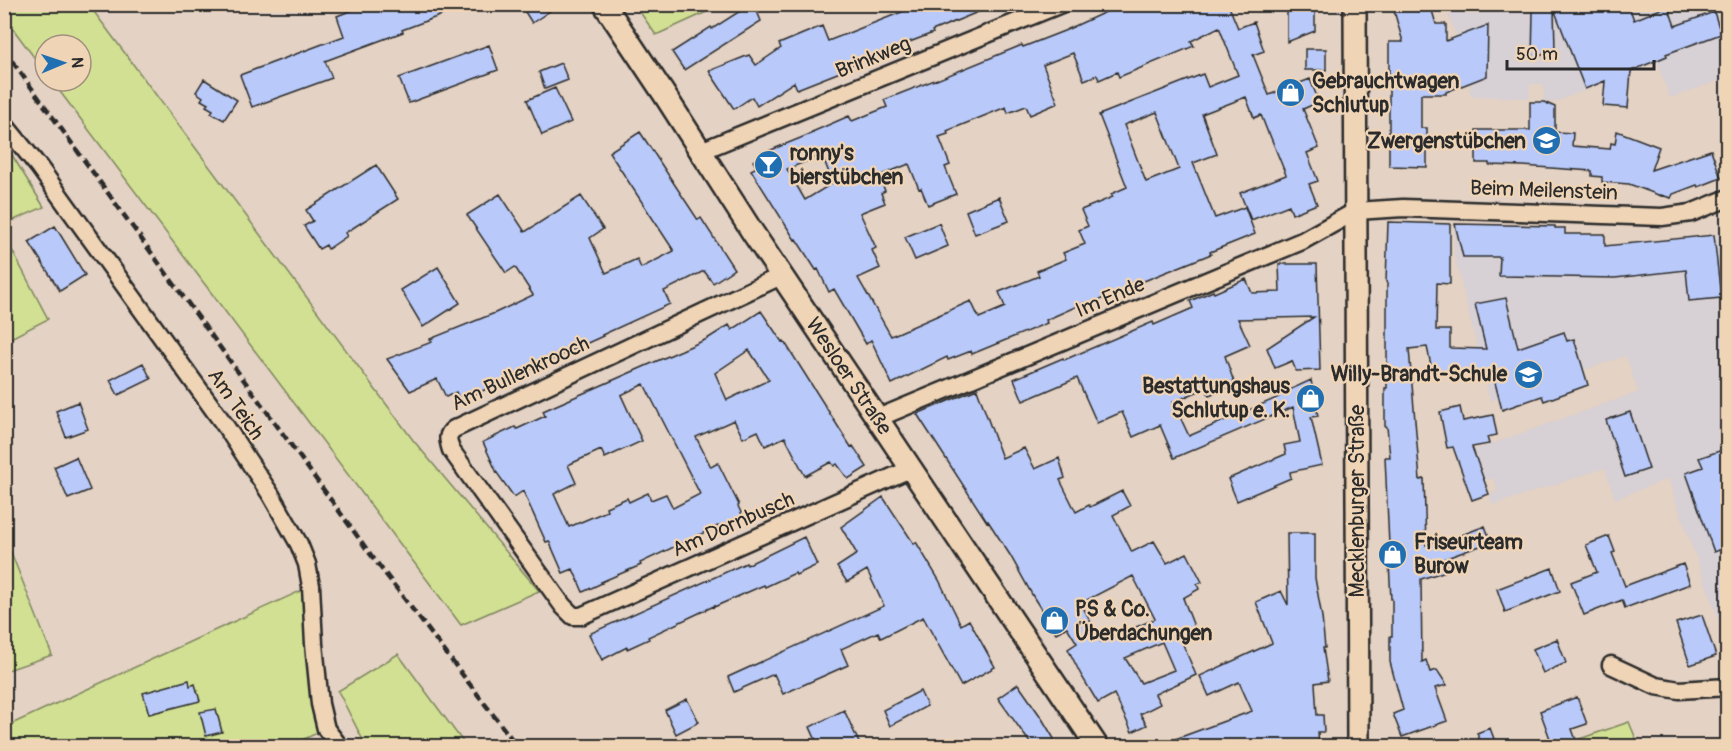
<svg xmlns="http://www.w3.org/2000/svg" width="1732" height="751" viewBox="0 0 1732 751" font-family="Pangolin,sans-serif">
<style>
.built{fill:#d7d0d4}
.green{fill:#d1e093;stroke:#7e865f;stroke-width:1.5}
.building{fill:#b9cafa;stroke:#2b2b2b;stroke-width:1.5;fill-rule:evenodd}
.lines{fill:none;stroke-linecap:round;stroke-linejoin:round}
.minor-casing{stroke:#2b2b2b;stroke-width:21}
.tertiary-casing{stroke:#2b2b2b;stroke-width:26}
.minor{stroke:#efd4b6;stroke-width:16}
.tertiary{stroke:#efd4b6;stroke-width:21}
.rail{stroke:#2b2b2b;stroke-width:4.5;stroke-dasharray:9 4.5;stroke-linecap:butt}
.labels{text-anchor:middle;stroke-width:4.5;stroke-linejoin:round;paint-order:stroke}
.street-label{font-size:21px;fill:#2b2b2b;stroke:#efd4b6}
.poi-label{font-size:21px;font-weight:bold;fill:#2b2b2b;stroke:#efd4b6;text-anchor:start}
</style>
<rect width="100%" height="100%" fill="#e4d2c4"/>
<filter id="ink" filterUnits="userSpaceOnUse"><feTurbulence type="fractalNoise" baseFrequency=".0167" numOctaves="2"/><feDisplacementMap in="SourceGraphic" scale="12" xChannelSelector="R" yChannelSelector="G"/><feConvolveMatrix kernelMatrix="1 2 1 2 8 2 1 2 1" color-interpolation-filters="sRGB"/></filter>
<g filter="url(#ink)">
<!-- built -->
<path class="built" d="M1456,4L1727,5V78L1670,98L1657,62L1555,102H1544L1543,84H1530L1529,98L1470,96L1469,54L1464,56L1446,8Z
M1454,224L1555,226V228L1565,234H1605V246L1714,235L1727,231V643L1668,479L1615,499L1605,468L1493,505L1489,495L1498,491L1493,478L1485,480L1474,450L1638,392L1626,356L1490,401L1454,253Z"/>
<!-- green -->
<path class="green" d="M5,4L89,5L413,440L539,591L461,625L52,81H81V45H45V72L5,18Z
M635,5H722L656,35Z
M4,142L44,207L5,224H4Z
M4,235L48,319L5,341H4Z
M4,535L52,655L5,671L4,670Z
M311,586L326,729L289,746H5V727Z
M398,654L466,746H366L338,691Z
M1629,722L1639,746H1559Z"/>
<!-- building -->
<path class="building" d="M368,4H466V6L402,30L403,32L325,61L332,78L252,107L240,75L344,36L337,16Z
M520,4H560L532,23Z
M751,4H754L761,21L684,70L672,52L711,27L712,29Z
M922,4L995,5L932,31L933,33L839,69L840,72L797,89L794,82L757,106L752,97L734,109L709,71L749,55L756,65L781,48L779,44L822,26L828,41Z
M1123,4H1228L1238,28L1254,22L1264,51L1253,55L1269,95L1310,79L1319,102L1303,109L1319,148L1307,153L1318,181L1309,184L1317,204L1292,214L1289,205L1251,220L1240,193L1286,175L1269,133H1268L1261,115L1254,118L1246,97L1202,114L1217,154L1193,163L1215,218L1245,207L1255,234L1210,252L1211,254L1139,283L1140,286L1117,295L1116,293L1085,306L1084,303L1046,320L1047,323L972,354L971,351L948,360L947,357L892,384L871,340L866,344L834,289L829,292L818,269L816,270L796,239L795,240L751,170L757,167L753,161L771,150L813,133L812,132L849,116L852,121L887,107L884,100L937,79V80L1022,45L1023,47L1064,31ZM1219,27L1238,75L1208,87L1203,74L1099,115L1127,187L1111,194L1113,197L1081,210L1088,226L1079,230L1085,244L1063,253L1066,259L1037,271L1039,276L999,292L1005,307L979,318L971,301L891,336L858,278L880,268L872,250L876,248L860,213L885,203L881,193L885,191L879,176L909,164L919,189L921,188L928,205L956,194L945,167L950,165L939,137L948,134L947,131L1006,107L1008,113L1026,106L1030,115L1058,103L1043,65L1073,53L1084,80L1097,75L1099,80L1117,72L1119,77L1194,46L1191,41ZM1157,112L1179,169L1146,182L1124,125ZM822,155L833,183L805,200L787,169Z
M1287,4H1315V31L1287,42Z
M1392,4H1430L1436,24H1446V41L1488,25L1487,76L1446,92V94H1421V128H1427V167L1389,166V42H1403Z
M1530,4H1628L1634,20L1668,6L1675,26L1714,12L1721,34L1666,54L1667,56L1631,71L1628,108L1603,106L1605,81L1585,89L1554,9L1555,50L1532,59L1533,12Z
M489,45L498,70L409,103L399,78Z
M1305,49H1326V70H1305Z
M561,63L568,80L545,89L539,72Z
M204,79L237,100L224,120L211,113L213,110L206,106L208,104L201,100L203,97L196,92Z
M555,88L571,122L542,135L527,100Z
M1530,102H1544L1555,107V132L1573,133L1572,146L1610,149L1611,143L1615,144L1617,131L1659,147L1651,170L1711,150L1721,178L1698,187L1697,185L1673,194L1671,198L1661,195V196L1629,184L1602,182V177L1592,176V171L1523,166L1489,165V163H1476V130H1530Z
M640,132L698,220L701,218L734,269L713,283L704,271L664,291L670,304L602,335L603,336L460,401L456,392L446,397L437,379L410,391L387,359L432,342L430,339L495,313L533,295L515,267L506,273L467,215L500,194L525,232L581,196L603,229L590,238L606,273L637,259L641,268L674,251L609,152Z
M376,165L398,199L345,233L347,236L328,249L326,245L319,249L304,226L313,221L306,210Z
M999,197L1009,221L975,234L966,211Z
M1388,222L1450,224V284L1437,283L1436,330H1450V348L1486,349L1475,304L1506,298L1518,348L1564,332L1567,341L1574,339L1588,385L1544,401L1542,396L1502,410L1492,371L1433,374L1427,347L1409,349L1420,480L1424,479L1426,545L1445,538L1446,541L1485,526L1491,542L1444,559L1449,570L1421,579L1422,662L1426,660L1430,672L1437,670L1447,685L1435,688L1447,721L1402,737L1393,714L1403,710L1390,662V636H1392V599H1391L1388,545H1389L1385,457H1390L1387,427H1385V388H1387V282H1386Z
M939,223L948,246L915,260L905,237Z
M1455,224L1555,226V228H1565V234H1605V246L1714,235L1721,298L1689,301L1686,270L1615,278L1499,276L1500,257H1463Z
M55,226L85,275L60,291L29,242Z
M1279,264H1317L1320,370L1296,371L1292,361L1275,368L1267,348L1314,317L1238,319L1250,345L1225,356L1235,385L1209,395L1206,388L1173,402L1189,436L1279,397L1278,395L1311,380L1318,416L1311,417L1322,465L1290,472L1291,478L1237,501L1228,479L1286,454L1284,445L1300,442L1293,407L1174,458L1160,425L1133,437L1122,412L1097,423L1077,378L1023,401L1014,379L1063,358L1064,360L1153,322L1154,325L1193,308L1190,301L1213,291L1214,293L1246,279L1252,293L1280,292Z
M438,267L460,303L423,327L401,290Z
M761,311L782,342L784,341L851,447L853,446L867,467L848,479L837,464L834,466L831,462L805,476L785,437L765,446L758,431L743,438L734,420L696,437L711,467L718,463L739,505L738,506L743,517L721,527L720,525L640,563L641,565L601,582L602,583L583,592L573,569L563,573L549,541L546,542L523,491L514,497L497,473L483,442L515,427L517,429L545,416L543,411L707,339L729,325L732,330ZM749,350L769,380L727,400L715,373ZM644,384L700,494L673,508L666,494L651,500L648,493L629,502L627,498L606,507L607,511L569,527L554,494L576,483L568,465L601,450L605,458L642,441L621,395Z
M143,363L151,379L118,395L110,380Z
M977,389L1002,458L1024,448L1035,469L1059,458L1065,478L1060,480L1076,512L1089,505L1090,507L1122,491L1130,506L1113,515L1132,552L1154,541L1167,563L1187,553L1202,582L1197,584L1199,589L1183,598L1195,629L1179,635L1196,675L1155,694L1160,704L1140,714L1147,725L1132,732L1114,694L1098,703L1081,675L1068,649L1077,643L1067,627L1056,633L1034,598L1010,555L988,521L987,522L917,414ZM1133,576L1155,619L1101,642L1081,603ZM1162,642L1174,670L1141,683L1125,658Z
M78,402L88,429L66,437L56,411Z
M1460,407L1463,421L1493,415L1497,435L1487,437L1489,444L1472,447L1489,494L1472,500L1453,447L1447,448L1440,412Z
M1630,412L1649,469L1625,477L1606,420Z
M1728,448V547L1714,552L1686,473L1703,467L1699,458Z
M76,457L90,490L68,499L54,467Z
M883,497L914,544L916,542L939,580L961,625L969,620L995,667L961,686L923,617L881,638L878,632L841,649L848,665L783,694L774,674L734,692L728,677L884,606L867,570L847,582L837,567L857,554L841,527Z
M1287,533H1315V578L1322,617L1325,648H1323L1328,681L1315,683L1317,715H1323L1324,732H1318L1319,747H1160L1159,745L1252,711L1239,682L1209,696L1200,676L1272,643L1256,602L1281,591L1288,605Z
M1609,536L1615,552L1612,553L1625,586L1683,564L1690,584L1625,608L1622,600L1584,615L1571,582L1597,572L1586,545Z
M804,537L817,565L796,575L795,573L765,587L764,585L714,607V606L648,637L649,639L627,649V647L602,660L589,634L746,563L747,565Z
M1552,568L1560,591L1505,612L1497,589Z
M1702,615L1716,656L1690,665L1676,623Z
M1557,639L1566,663L1543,673L1533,649Z
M189,680L190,686L195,684L200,701L149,714L143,693Z
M1018,684L1041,717L1059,747H1033L998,698Z
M920,691L927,706L890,726L883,710Z
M1577,697L1587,724L1572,729L1576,740L1559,747H1553L1540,711Z
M687,699L699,722L676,734L665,710Z
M216,709L222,732L206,736L200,712Z
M844,710L861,747H819L810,727Z
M1490,728L1497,747H1482L1477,733Z"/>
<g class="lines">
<defs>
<path id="minor" d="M4,124L39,167L224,424L271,495L299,544L307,564L311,586L314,644L320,704L326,729L339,746
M701,151L1061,4
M781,276L454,429C446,435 448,440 451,450L563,606L573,616H581L910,469
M878,418L1302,241L1356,211L1403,208L1662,217L1691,213L1728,198
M1611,665L1656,686L1679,690L1728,687"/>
<path id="tertiary" d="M604,4L664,94L753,233L1097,746
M1355,4L1358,746"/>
</defs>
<!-- minor casing -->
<use href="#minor" class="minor-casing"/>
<!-- tertiary casing -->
<use href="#tertiary" class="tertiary-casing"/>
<!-- minor -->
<use href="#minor" class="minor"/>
<!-- tertiary -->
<use href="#tertiary" class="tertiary"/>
<!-- rail -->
<path class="rail" d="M4,50L371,555L517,746"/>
</g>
</g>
<!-- icons -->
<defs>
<symbol id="shop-disc" viewBox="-11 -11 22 22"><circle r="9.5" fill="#1f6fb2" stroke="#efd4b6"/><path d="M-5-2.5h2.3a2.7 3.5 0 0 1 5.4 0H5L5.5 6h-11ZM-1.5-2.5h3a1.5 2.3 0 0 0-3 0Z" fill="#fff"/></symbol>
<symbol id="school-disc" viewBox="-11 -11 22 22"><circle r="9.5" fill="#1f6fb2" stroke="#efd4b6"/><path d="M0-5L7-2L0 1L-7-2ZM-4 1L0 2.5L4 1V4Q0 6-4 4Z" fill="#fff"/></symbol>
<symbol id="bar-disc" viewBox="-11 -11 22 22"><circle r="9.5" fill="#1f6fb2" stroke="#efd4b6"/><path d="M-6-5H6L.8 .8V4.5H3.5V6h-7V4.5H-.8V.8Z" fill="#fff"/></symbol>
</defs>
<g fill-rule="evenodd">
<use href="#shop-disc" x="1274" y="76" width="33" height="33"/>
<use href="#school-disc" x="1530" y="124" width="33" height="33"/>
<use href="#bar-disc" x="752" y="148" width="33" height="33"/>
<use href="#school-disc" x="1512" y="358" width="33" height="33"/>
<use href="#shop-disc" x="1294" y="382" width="33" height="33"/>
<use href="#shop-disc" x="1376" y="538" width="33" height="33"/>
<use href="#shop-disc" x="1038" y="604" width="33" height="33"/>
</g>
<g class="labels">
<!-- street labels -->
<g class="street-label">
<text transform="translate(873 57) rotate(-22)" y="7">Brinkweg</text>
<text transform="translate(1544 190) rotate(2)" y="7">Beim Meilenstein</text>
<text transform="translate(1110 297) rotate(-23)" y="7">Im Ende</text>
<text transform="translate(520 373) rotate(-25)" y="7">Am Bullenkrooch</text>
<text transform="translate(849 376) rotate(56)" y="7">Wesloer Straße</text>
<text transform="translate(236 404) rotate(55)" y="7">Am Teich</text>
<text transform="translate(1357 501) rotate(-90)" y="7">Mecklenburger Straße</text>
<text transform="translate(733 524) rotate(-24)" y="7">Am Dornbusch</text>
</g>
<!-- poi labels -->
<g class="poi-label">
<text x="1312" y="88">Gebrauchtwagen<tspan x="1312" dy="24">Schlutup</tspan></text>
<text x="1526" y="148" text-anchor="end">Zwergenstübchen</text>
<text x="790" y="160">ronny's<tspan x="790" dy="24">bierstübchen</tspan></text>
<text x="1507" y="381" text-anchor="end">Willy-Brandt-Schule</text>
<text x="1290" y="393" text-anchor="end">Bestattungshaus<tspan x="1290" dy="24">Schlutup e. K.</tspan></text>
<text x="1414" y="549">Friseurteam<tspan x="1414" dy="24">Burow</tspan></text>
<text x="1075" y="616">PS &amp; Co.<tspan x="1075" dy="24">Überdachungen</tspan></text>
</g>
</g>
<!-- margin -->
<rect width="1732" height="751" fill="none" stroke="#efd4b6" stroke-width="24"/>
<rect x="12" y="12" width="1708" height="727" fill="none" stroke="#2b2b2b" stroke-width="2" filter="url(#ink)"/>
<!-- north arrow -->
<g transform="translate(63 63) rotate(88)"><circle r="28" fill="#efd4b6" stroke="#a1907e" stroke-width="1.5"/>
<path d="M0-4.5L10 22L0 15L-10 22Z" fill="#1f6fb2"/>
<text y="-9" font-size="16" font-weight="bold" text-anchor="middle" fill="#2b2b2b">N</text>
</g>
<!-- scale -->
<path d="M1507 60v9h147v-9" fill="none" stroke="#2b2b2b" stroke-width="3"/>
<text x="1516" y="60" font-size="18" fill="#2b2b2b" stroke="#efd4b6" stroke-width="4.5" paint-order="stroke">50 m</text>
</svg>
